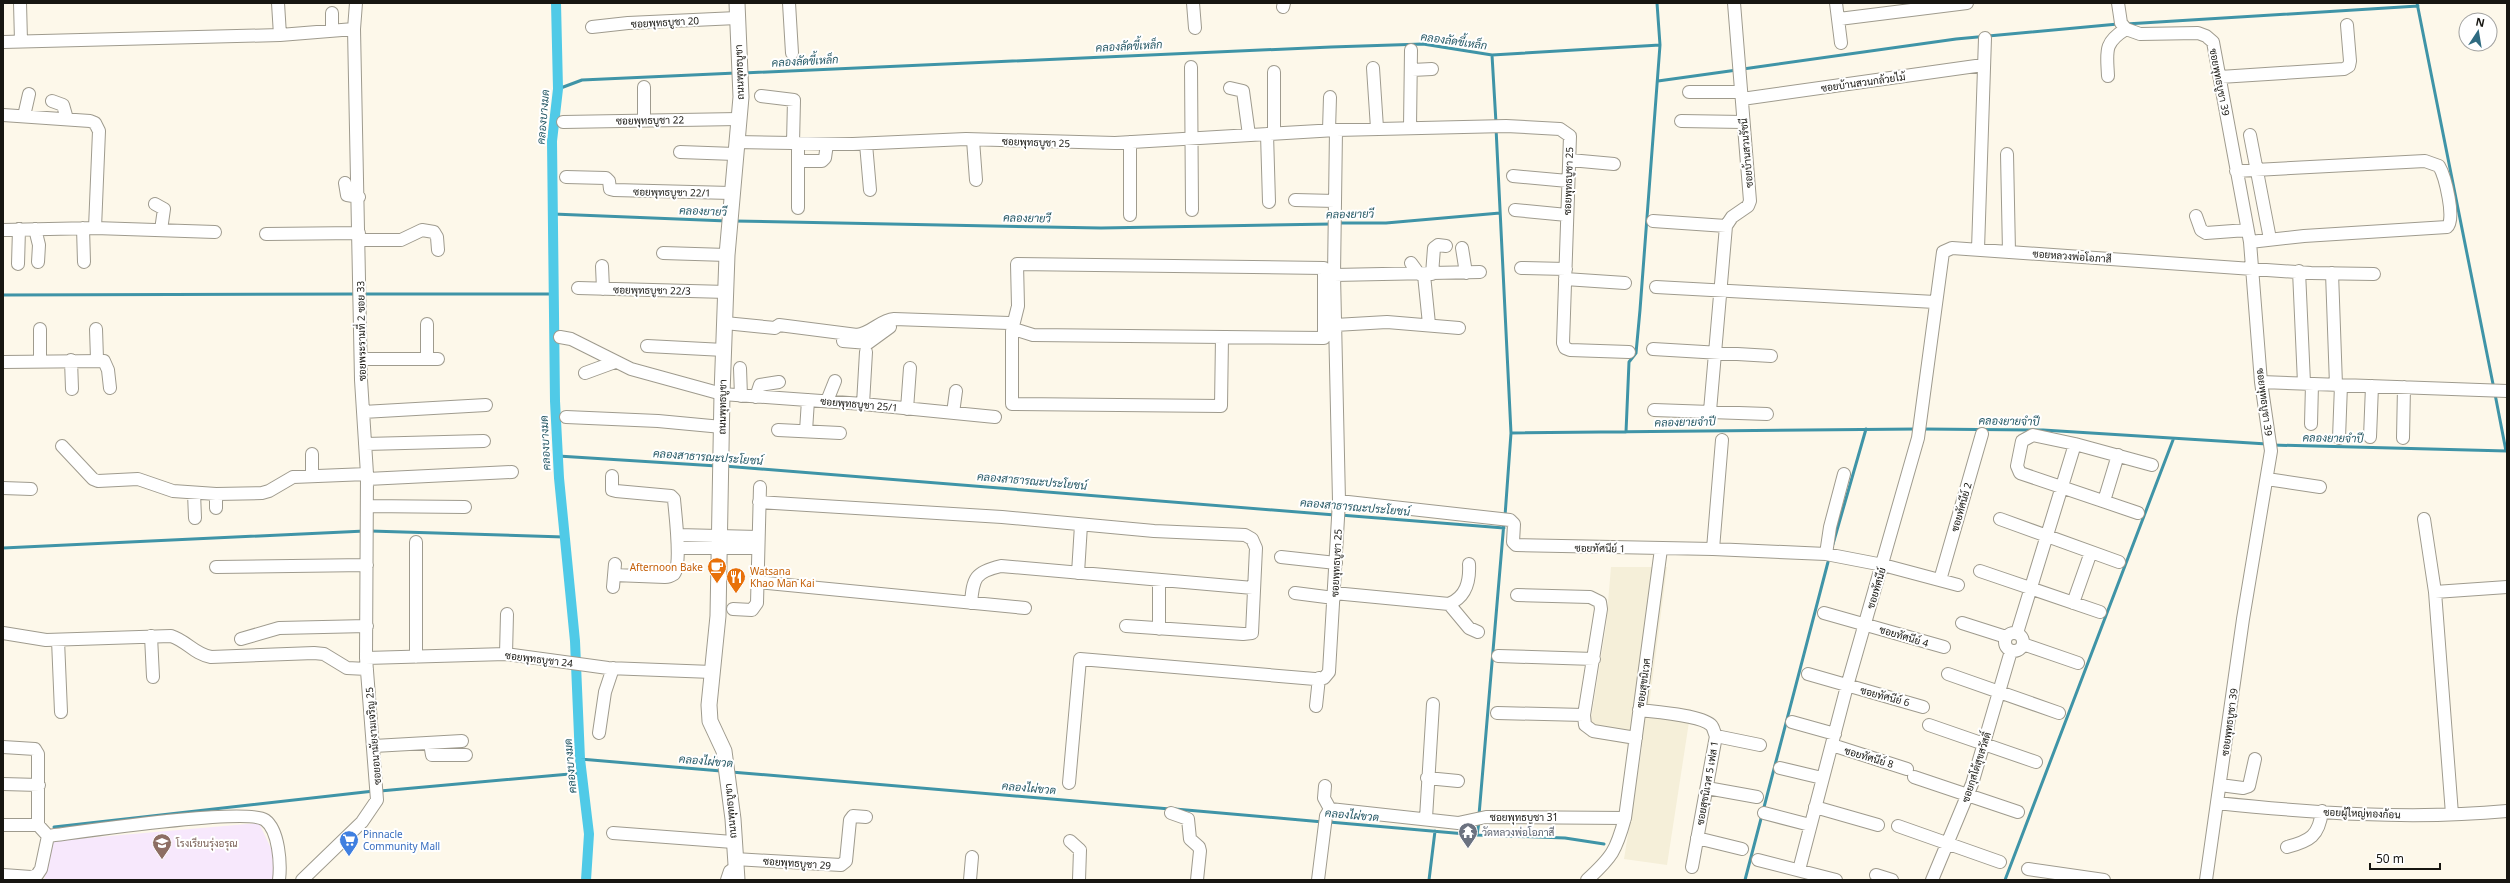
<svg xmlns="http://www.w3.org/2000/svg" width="2510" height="883" viewBox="0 0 2510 883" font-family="'Noto Sans',Sarabun,sans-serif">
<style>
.built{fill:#f5efd9}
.education{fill:#f7e8fc}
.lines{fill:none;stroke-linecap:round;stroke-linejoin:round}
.stream{stroke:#3f94a7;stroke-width:3}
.canal{stroke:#50cae7;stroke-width:10}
.minor-casing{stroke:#9f9b8e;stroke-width:14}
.major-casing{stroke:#9f9b8e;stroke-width:17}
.minor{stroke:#fff;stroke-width:12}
.major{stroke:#fff;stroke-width:15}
.labels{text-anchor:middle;stroke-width:4;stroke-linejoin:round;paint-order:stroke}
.street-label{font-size:10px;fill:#171611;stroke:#fff}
.food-label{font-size:10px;fill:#c56008;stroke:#fff;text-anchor:end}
.worship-label{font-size:10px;fill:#5b616d;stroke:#fff;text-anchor:start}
.shop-label{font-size:10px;fill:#366cbe;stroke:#fff;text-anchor:start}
.education-label{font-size:10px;fill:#785e54;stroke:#fff;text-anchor:start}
.water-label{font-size:11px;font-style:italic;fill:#275966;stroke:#fff}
</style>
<rect width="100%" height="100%" fill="#fdf8ea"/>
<!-- built -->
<path class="built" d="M1611,567H1667L1649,706L1691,709L1667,865L1624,859L1642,747L1588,737L1606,626Z"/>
<!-- education -->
<path class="education" d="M259,823L286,880H44L52,841Z"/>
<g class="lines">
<!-- stream -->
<path class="stream" d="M2417,3L2494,389
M2126,24L2418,6
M1492,55L1496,123
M1743,69L1956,39L2118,24
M743,73L1331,47L1423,44L1492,55L1660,45L1657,3
M1658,81L1737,70
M558,89L582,80L736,73
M1496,128L1511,433L1505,516
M553,214L727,221
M734,221L1101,228L1332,224
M1338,223H1386L1500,213
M363,294H554
M3,295L357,294
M2495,394L2506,451
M1923,429L2043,430L2267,444
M1626,432L1629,362L1636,353L1640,310L1660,45
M1511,433L1917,429
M2272,445L2507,451
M558,456L717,466
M724,466L1335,515
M1340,515L1504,528
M370,531L564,537
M1833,544L1866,429
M3,548L365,531
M580,759L721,771
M731,772L1170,809
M380,791L581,773
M1175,809L1323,822
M1479,815L1504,522
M1329,822L1477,835L1565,838L1604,844
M54,827L374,791
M1477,835L1479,822
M1429,880L1435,831
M1745,880L1828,562
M2005,880L2173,440"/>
<!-- canal -->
<path class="canal" d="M556,3L558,89L552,141L555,401L559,478L575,641L580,759L589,834L586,880"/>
<defs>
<path id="minor" d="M20,3L21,41
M278,3L280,35
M789,3L792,53
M1193,3L1195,28
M1836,3L1841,43
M2118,3L2121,23L2126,29L2140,34L2198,33L2206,36L2213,42L2250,242L2261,382L2271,451L2243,619L2206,880
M1283,7L1284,3
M1839,19L1967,3
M592,27L628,23L737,18
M332,31V13
M3,42L280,35L354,29
M1191,67L1192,210
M1373,68L1377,128
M1412,70L1432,69
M2108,76C2107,52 2103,43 2126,29
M2220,77L2344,69L2349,66L2350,61L2347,25
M1230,88L1243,91L1249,135
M1689,92H1741
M761,96L794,100L793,143
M1742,99L1983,65
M52,101L63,105L67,119
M3,115L90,121L95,123L99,131L95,228L215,232
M24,116L29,94
M644,120V87
M1681,121L1743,122
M563,122L738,119
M1410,127L1411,50
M1329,130L1330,97
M1274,133V72
M1267,134L1269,202
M2250,135L2270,239
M973,140L976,180
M736,142L853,144L966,139L1115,143L1336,130L1506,126L1560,129L1570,136L1563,343L1565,348L1570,350L1629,352
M1130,142V215
M866,144L870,190
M680,152L735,154
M2007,154L2009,252
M1570,160L1614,164
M798,161H822L825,158L827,144
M2236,171L2425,161L2439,166C2445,176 2456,220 2447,227L2304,236L2250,242
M1513,176L1568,181
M566,177L606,178L609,181L610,189L614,190L731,193
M345,183L347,195L359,197
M1295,200L1335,201
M155,204L164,209L161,230
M798,208V150
M1515,210L1567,215
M2196,216L2201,230L2206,233L2247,230
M1653,221L1726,226
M83,228L84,262
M35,229L39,245L38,262
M3,230L95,228
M266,234L359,233
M359,240H401L422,230L434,232L437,237L438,250
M1462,248L1466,273
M1978,249L1985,38
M663,253L727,255
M1411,263L1419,274
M18,264L19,229
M602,266L603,289
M1521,268L1566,269
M2299,271L2304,383
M2332,273L2336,385
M1432,274L1434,248L1438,245L1446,246
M1334,275L1480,272
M1424,275L1429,324
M1565,279L1625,283
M1656,287L1935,302
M578,288L727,292
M1014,322L1018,306L1017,264L1324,268V338L1033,335L1017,330
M725,323L775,328L779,325L857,335C872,333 880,320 894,319L1009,323
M427,324V359
M1335,325L1387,322L1459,328
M40,329V360
M96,329L97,359
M1012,331V404L1221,406L1222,337
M560,337L571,339L631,369L722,394L863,404L995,417
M843,341L868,343L890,327
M647,346L724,350
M1653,349L1771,356
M361,359H438
M71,360L72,389
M3,362L104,361L108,370L110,388
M740,368L741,396
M585,373L615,362
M2261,382L2507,391
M756,397L760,385L779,382
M827,401L835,381
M863,404L866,352
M907,409L910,368
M1654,410L1767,414
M1710,411L1726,226L1732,217L1748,206L1750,201L1734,3
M363,412L486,405
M953,413L956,391
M566,417L658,421L722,427
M2311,424L2312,384
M778,430L840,433
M806,431L808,400
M2370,437L2372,386
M2339,438L2341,385
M2403,438L2404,387
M365,444L484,441
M62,446L93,479L98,481L138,479L173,491L216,494L262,493L269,491L293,477L367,474
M312,454V476
M612,476V490L616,491L671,496L674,499C675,513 682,564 674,574C671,576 668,577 665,577L614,575
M367,479L512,472
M2267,479L2320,487
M3,488L31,489
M194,493L195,518
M216,494V508
M1339,501L1510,520L1514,524L1513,542L1516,545L1713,549L1826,554L1883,565L1958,585
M2104,501L2118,455
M759,502L1002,517L1154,531L1245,535L1252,539L1256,548L1252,633L1243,634L1126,626
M367,506L465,507
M2138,513L2020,473L2017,466L2022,441L2033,435L2075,444L2152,465
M2000,519L2119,562
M2424,519L2435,592L2452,814
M678,535L758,537
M678,548H758
M1713,549L1722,440
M1826,554L1830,527L1844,474
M1281,557L1336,563
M216,567L367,565
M1980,571L2100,612
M1078,573L1081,525
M1159,580V629
M1940,580L1982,434
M757,582L1025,608
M613,587L615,564
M2435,592L2507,587
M1295,593L1334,598
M1334,593L1449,604L1469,628L1478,632
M1517,595L1590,597L1600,602L1601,609L1584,715L1585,725L1593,731L1636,738
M971,603C973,578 975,572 1001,566L1253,588
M2073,603L2091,552
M1449,604C1466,597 1470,582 1469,564
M733,609L752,610L757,603L760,487
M1824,613L1944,647
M1962,623L2006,637
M2005 642a9 9 0 1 1 18 0a9 9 0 1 1-18 0Z
M3,633L46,640L171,636C187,641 194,654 211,657L314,653L324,654L347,668L367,669
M2017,633L2075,444
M151,636L153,677
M241,639L279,628L367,626
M58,640L61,712
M2023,644L2078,663
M506,654L507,614
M1498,656L1594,659
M416,657V542
M366,658L506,654L608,668L712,672
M1808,674L1923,707
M1948,674L2059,713
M1316,706L1319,678
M1639,710C1655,712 1700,715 1711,725C1714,728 1714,733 1716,736L1692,867
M1497,713L1584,715
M1792,722L1835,734
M1929,725L2036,762
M599,733L605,692L613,668
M1716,736L1760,745
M430,743L432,755H466
M1832,745L1907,769
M374,746L462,741
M3,747L35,749L38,754V825L48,836
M1780,768L1822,778
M1914,777L2018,812
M1427,778L1458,781
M1069,783L1080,659L1315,679L1324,678L1329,672L1339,501L1334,275L1336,130
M3,784L39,785
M2220,785L2243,788L2249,786L2255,759
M1325,786L1324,798L1330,809
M1707,788L1757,797
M2217,803C2313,813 2411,820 2507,811
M1815,807L1878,825
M1171,813L1188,819L1190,839L1199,847L1200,851L1197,880
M1764,813L1810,825
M1426,818L1433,704
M3,825H38
M1898,826L2000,862
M613,833L733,842
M48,836C80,832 247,807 265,820C279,830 281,864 279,880
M1697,838L1742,849
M1070,841L1080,850L1079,880
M2287,847C2310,841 2319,836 2322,811
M735,859L841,865L846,861L850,820L853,816L866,817
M1758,860L1836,880
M2028,869L2104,880
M1799,870L1847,686L1918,438L1943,252L1952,248L2311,273L2374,274
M3,875L31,877L37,875L41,869L48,836
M1876,875L1892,880
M302,880L362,822L377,800L366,658L367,474L361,380L354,29L356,3
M727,880L730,871L736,868
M970,880L972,857
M1318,880L1326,816L1330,809L1458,823L1486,817L1625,818
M1587,880C1612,857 1616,851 1625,818L1661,549
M1932,880L1972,784L2011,651"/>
<path id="major" d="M737,3L741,97L727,255L722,394L718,616L709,705L710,721L724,751L733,819L737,880"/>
</defs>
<!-- minor casing -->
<use href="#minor" class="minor-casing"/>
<!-- major casing -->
<use href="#major" class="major-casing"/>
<!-- minor -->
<use href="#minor" class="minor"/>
<!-- major -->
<use href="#major" class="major"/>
</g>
<!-- icons -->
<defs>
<symbol id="cafe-pin" viewBox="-11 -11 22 30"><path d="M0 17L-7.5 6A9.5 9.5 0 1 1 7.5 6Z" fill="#e8710a" stroke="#fff"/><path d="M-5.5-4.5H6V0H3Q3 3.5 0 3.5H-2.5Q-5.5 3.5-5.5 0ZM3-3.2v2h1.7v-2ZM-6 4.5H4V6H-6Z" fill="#fff"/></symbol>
<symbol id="restaurant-pin" viewBox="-11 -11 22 30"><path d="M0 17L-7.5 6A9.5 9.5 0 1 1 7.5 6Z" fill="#e8710a" stroke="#fff"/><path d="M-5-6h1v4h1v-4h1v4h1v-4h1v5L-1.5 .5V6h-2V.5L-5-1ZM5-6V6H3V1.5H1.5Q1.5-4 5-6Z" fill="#fff"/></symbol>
<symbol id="temple-pin" viewBox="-11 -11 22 30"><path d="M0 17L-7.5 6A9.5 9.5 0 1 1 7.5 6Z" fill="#6b7280" stroke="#fff"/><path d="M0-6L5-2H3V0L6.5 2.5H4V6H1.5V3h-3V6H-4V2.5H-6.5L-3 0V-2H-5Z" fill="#fff"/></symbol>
<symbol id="supermarket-pin" viewBox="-11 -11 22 30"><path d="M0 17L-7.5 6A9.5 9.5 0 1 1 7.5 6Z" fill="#3f7fe0" stroke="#fff"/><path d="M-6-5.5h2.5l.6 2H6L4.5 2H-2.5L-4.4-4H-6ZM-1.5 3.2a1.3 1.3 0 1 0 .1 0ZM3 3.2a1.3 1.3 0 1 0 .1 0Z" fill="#fff"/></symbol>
<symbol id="school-pin" viewBox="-11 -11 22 30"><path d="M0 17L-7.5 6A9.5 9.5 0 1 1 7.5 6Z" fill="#8d6e63" stroke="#fff"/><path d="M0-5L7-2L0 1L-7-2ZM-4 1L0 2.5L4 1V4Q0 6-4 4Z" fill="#fff"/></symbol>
</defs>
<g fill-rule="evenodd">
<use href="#cafe-pin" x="706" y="556" width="22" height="30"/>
<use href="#restaurant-pin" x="725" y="566" width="22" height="30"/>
<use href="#temple-pin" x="1457" y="821" width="22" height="30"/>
<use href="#supermarket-pin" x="338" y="829" width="22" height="30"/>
<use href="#school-pin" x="151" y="832" width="22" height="30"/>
</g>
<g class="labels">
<!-- street labels -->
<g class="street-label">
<text transform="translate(665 22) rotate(-3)" y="4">ซอยพุทธบูชา 20</text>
<text transform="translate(739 72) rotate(-92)" y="4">ถนนพุทธบูชา</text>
<text transform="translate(1863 82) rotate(-8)" y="4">ซอยบ้านสวนกล้วยไม้</text>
<text transform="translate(2220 82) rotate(79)" y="4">ซอยพุทธบูชา 39</text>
<text transform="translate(650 120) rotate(-1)" y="4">ซอยพุทธบูชา 22</text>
<text transform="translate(1036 142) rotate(2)" y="4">ซอยพุทธบูชา 25</text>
<text transform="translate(1746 153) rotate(-95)" y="4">ซอยบ้านสวนรัชนี</text>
<text transform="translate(1568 181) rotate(-88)" y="4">ซอยพุทธบูชา 25</text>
<text transform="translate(672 192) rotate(1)" y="4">ซอยพุทธบูชา 22/1</text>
<text transform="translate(2072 256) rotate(4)" y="4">ซอยหลวงพ่อโอภาสี</text>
<text transform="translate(652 290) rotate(1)" y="4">ซอยพุทธบูชา 22/3</text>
<text transform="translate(361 331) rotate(-91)" y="4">ซอยพระรามที่ 2 ซอย 33</text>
<text transform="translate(2265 402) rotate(83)" y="4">ซอยพุทธบูชา 39</text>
<text transform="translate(859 404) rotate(5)" y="4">ซอยพุทธบูชา 25/1</text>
<text transform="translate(722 407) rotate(-89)" y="4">ถนนพุทธบูชา</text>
<text transform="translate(1961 507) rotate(-74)" y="4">ซอยทัศนีย์ 2</text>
<text transform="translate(1600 548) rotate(1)" y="4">ซอยทัศนีย์ 1</text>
<text transform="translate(1336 563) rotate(-87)" y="4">ซอยพุทธบูชา 25</text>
<text transform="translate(1876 588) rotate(-73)" y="4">ซอยทัศนีย์</text>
<text transform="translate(1904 636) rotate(17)" y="4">ซอยทัศนีย์ 4</text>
<text transform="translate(539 659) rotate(7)" y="4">ซอยพุทธบูชา 24</text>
<text transform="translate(1643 683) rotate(-82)" y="4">ซอยสุขนิเวศ</text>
<text transform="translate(1885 696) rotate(15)" y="4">ซอยทัศนีย์ 6</text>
<text transform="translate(2229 722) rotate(-82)" y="4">ซอยพุทธบูชา 39</text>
<text transform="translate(373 736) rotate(-95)" y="4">ซอยอนามัยงามเจริญ 25</text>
<text transform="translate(1869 757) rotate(17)" y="4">ซอยทัศนีย์ 8</text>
<text transform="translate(1976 767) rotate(-72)" y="4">ซอยกุสโต้สุขสวัสดิ์</text>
<text transform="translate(1707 783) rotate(-80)" y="4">ซอยสุขนิเวศ 5 เฟส 1</text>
<text transform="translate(730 811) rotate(-95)" y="4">ถนนพุทธบูชา</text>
<text transform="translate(2362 813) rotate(2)" y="4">ซอยผู้ใหญ่ทองก้อน</text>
<text x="1524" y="821">ซอยพุทธบูชา 31</text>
<text transform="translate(797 863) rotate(4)" y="4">ซอยพุทธบูชา 29</text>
</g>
<!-- food labels -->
<g class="food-label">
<text x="703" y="571">Afternoon Bake</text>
<text x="750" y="575" text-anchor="start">Watsana<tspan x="750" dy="12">Khao Man Kai</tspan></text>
</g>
<!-- worship labels -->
<g class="worship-label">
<text x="1482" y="836">วัดหลวงพ่อโอภาสี</text>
</g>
<!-- shop labels -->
<g class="shop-label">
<text x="363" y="838">Pinnacle<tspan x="363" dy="12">Community Mall</tspan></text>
</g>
<!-- education labels -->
<g class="education-label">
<text x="176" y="847">โรงเรียนรุ่งอรุณ</text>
</g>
<!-- water labels -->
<g class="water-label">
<text transform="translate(1454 41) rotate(8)" y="4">คลองลัดขี้เหล็ก</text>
<text transform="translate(1129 46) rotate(-3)" y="4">คลองลัดขี้เหล็ก</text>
<text transform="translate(805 61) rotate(-3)" y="4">คลองลัดขี้เหล็ก</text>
<text transform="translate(543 117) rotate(-85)" y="4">คลองบางมด</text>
<text transform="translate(703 211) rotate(2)" y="4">คลองยายวี</text>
<text transform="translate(1350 214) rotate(-1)" y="4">คลองยายวี</text>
<text transform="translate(1027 218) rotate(1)" y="4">คลองยายวี</text>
<text transform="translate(2009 421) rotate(1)" y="4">คลองยายจำปี</text>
<text transform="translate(1685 422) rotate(-1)" y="4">คลองยายจำปี</text>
<text transform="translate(2333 438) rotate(1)" y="4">คลองยายจำปี</text>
<text transform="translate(545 443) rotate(-93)" y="4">คลองบางมด</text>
<text transform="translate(708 457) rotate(4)" y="4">คลองสาธารณะประโยชน์</text>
<text transform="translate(1032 481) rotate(5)" y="4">คลองสาธารณะประโยชน์</text>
<text transform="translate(1355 507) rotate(5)" y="4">คลองสาธารณะประโยชน์</text>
<text transform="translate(706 761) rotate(5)" y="4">คลองไผ่ขวด</text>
<text transform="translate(570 766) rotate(-95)" y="4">คลองบางมด</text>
<text transform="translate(1029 788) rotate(5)" y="4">คลองไผ่ขวด</text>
<text transform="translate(1352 815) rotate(5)" y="4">คลองไผ่ขวด</text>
</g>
</g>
<!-- border -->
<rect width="2510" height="883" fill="none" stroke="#171611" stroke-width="8"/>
<!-- north arrow -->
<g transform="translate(2478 32) rotate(12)"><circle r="19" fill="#ffffff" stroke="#a2a2a0"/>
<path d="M0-3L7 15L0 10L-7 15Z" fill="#2e6b81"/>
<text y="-6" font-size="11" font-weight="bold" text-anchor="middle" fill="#171611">N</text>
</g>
<!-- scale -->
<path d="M2370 863v6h70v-6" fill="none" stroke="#171611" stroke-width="2"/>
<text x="2376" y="863" font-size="12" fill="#171611" stroke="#ffffff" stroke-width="3" paint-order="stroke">50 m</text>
</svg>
